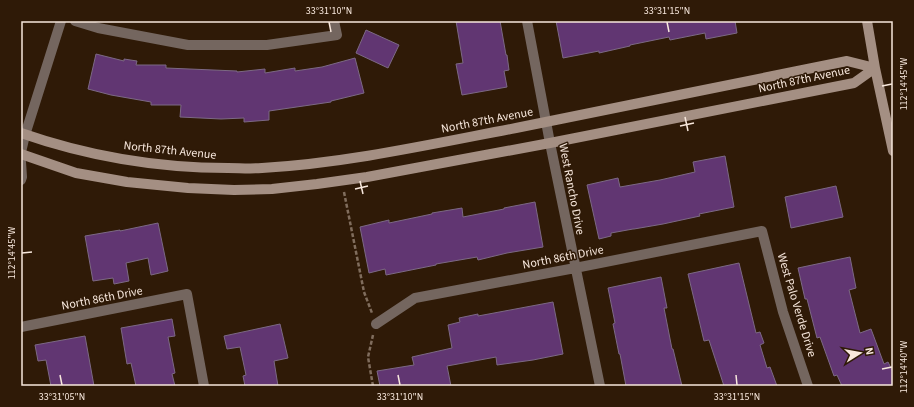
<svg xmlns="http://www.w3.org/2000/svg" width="914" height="407" viewBox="0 0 914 407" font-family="'Source Sans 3',sans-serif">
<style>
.building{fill:#613672;stroke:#7c6984}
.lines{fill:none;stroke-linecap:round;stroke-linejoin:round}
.path{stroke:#806d5d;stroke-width:2.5;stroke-dasharray:4 2;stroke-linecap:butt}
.street{stroke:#74665f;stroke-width:10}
.secondary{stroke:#a48f83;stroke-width:10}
.ticks{fill:none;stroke:#f8e8dd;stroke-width:1.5}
.labels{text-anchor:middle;stroke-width:3;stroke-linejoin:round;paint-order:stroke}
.street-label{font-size:12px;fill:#f8e8dd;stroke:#2f1a07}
.neatline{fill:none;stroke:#f8e8dd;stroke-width:1.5}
.ticks-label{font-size:10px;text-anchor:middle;fill:#f8e8dd}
</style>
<rect width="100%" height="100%" fill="#2f1a07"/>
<!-- building -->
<path class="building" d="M456,21H500L506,55H507L509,70L504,71L507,87L462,95L456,64L463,63Z
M556,21H735L737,33L706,39L705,33L670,40L669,37L630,45V46L599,53V51L563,58Z
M366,30L399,45L388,68L356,53Z
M96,54L124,61V59L137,61L136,65H166V68L237,71V72L265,69V73L295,68V71L322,67L355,58L364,93L331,101V102L269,111V120L244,122V118L221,119L180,117L181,105H151V102L111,95L88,89Z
M725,156L734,207L699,214L700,216L663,224L634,229H633L611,233V236L599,239L587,185L618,178L620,187L660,180L695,172L693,162Z
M836,186L843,217L791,228L785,197Z
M535,202L543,247L507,253L478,260L477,257L436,264V265L386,275L385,269L369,273L360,227L389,220V223L432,214V213L462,208L463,217L504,209V208Z
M158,223L168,271L151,275L148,258L126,263L129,281L114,284L113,278L93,281L85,236L120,230V231Z
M850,257L856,288L849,290L860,333L871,329L884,364L888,362L893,372V386H842L837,375L834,376L820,337L817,338L807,299H805L798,268Z
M739,263L756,333L760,332L764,343L760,345L767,368L770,367L777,386H724L709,340L704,341L688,274Z
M661,277L667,308H664L672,349H673L682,386H626L620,354H619L613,324L615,323L608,288Z
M553,302L563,354L533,360L497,365L496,357L447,366L451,386H380L377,371L414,365L412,357L452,348L448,325L460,322L459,318L478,314V316Z
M172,319L175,336L168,337L175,373L172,374L175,386H136L131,363L127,364L121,328Z
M280,324L288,358L274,361L278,386H245L243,376L246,375L240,347L227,349L224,336Z
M85,336L94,386H51L46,360L38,361L35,345Z"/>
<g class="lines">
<!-- path -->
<path class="path" d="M344,192L364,292L372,313
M373,386L369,363L368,357L373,335"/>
<!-- street -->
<path class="street" d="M75,21L98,28L188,45H267L337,35L334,21
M527,21L550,143L600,386
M21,152L25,135L61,21
M21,162L22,177L21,180
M376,324L415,298L575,268L762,231L783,312L808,386
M21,327L187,294L204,386"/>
<!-- secondary -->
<path class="secondary" d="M867,21L875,68L893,151
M21,133C87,156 158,168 228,168C239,168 251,169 262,168C347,163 432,144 516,128C626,106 737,83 847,61L875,68
M21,154L76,173L127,182L188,188L234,190L272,189L317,184L367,177L550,143L854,83L875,68"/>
</g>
<!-- ticks -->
<path class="ticks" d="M329,22L331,32M667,22L669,32M882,86L892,84M685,117L688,131M680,126L694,123M360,181L363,194M355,189L368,186M22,253L32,252M882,369L892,367M60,375L62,385M398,375L400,385M736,375L737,385"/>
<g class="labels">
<!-- street labels -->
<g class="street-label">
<text transform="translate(804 79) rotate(-12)" y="4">North 87th Avenue</text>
<text transform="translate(487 120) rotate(-11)" y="4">North 87th Avenue</text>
<text transform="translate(170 150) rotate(6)" y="4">North 87th Avenue</text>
<text transform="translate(572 189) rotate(79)" y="4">West Rancho Drive</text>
<text transform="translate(563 257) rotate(-11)" y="4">North 86th Drive</text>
<text transform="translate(102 298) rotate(-11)" y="4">North 86th Drive</text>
<text transform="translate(797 305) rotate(73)" y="4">West Palo Verde Drive</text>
</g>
</g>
<!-- border -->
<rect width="914" height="407" fill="none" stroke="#2f1a07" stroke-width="44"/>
<!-- north arrow -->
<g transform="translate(860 353) rotate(79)" stroke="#2f1a07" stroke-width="3" paint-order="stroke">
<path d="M0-3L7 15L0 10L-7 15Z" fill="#f8e8dd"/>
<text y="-6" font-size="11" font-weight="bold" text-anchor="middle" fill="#f8e8dd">N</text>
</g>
<rect x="22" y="22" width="870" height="363" class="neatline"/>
<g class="ticks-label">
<text x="329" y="14">33°31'10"N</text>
<text x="667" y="14">33°31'15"N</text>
<text transform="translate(903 84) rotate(-90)" y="4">112°14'45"W</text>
<text transform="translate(11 253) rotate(-90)" y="4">112°14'45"W</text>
<text transform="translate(903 367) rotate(-90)" y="4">112°14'40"W</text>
<text x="62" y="400">33°31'05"N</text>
<text x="400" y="400">33°31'10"N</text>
<text x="737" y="400">33°31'15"N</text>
</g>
</svg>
